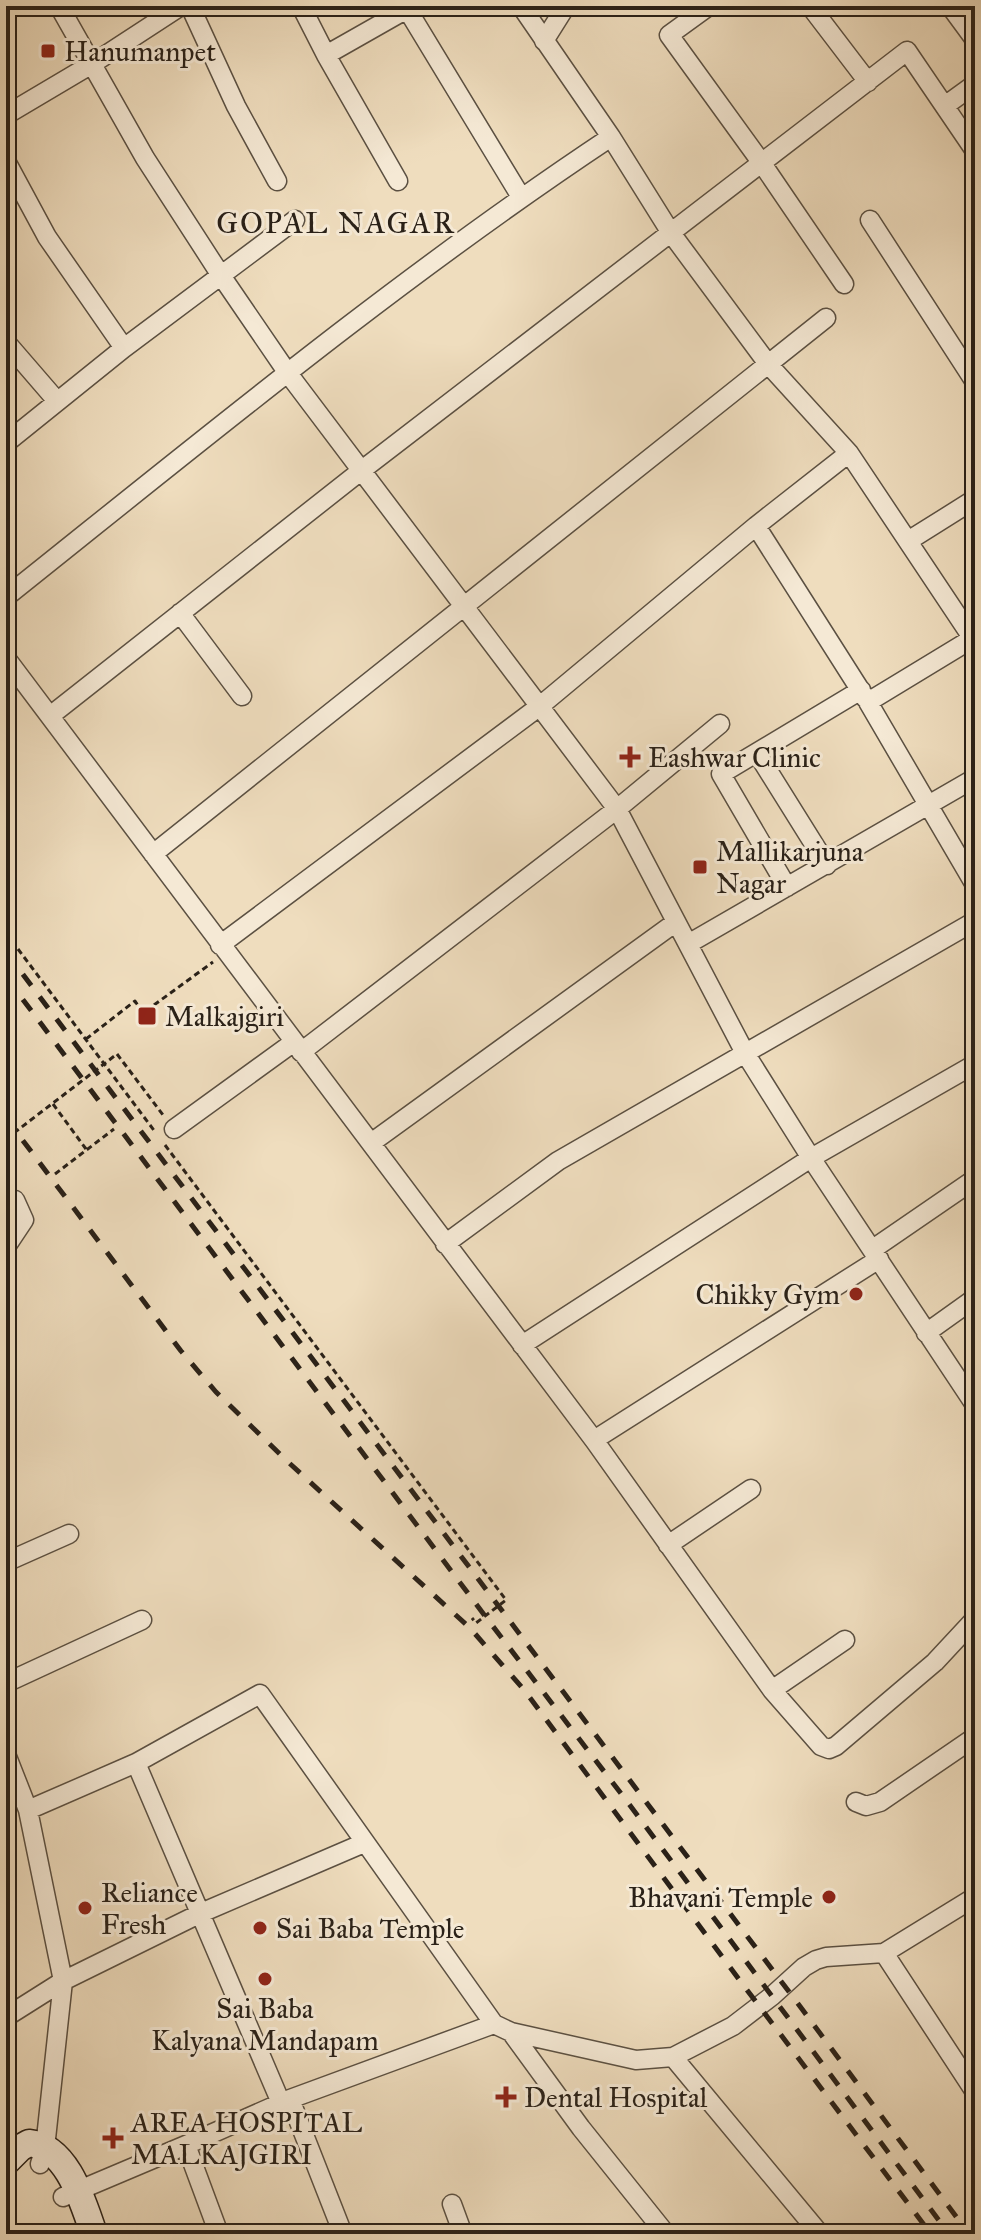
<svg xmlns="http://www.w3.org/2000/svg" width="981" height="2240" viewBox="0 0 981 2240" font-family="'IM FELL Great Primer',serif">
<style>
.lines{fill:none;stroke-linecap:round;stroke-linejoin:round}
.minor-casing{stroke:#5b5042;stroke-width:21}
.secondary-casing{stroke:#2a2118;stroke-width:29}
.path{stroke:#2a2118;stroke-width:3;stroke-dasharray:6 4;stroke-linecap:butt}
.minor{stroke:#f5e9d5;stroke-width:18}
.secondary{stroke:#f5e9d5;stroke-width:26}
.rail{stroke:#2a2118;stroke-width:5;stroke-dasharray:14 14;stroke-linecap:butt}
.path-bridge{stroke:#2a2118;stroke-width:3;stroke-dasharray:6 4;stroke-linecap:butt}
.poi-dot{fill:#8f2418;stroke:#f5e9d5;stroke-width:3}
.labels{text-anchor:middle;stroke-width:6;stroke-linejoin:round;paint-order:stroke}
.poi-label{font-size:28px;fill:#2a2118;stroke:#f5e9d5;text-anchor:start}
.neighbourhood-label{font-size:30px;letter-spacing:2px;fill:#2a2118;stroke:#f5e9d5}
</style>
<rect width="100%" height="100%" fill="#efddbe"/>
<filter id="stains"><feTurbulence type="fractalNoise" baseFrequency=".0025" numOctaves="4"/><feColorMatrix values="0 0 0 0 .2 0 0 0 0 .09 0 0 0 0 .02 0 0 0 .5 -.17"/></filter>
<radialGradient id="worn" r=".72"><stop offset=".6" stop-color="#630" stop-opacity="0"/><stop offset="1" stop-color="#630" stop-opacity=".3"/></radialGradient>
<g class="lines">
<defs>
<path id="minor" d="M59,6L145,158L220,274L287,372L617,809L745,1053L811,1158L975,1405
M190,6L236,106L277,181
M301,6L326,55L398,181
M521,6L611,137L671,233L768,364L849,453L975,642
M709,6L669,35L761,162L844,284
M810,6L868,82
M950,6L975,40
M544,41L566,6
M326,55L407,9L521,197
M946,105L975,84
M6,115L92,64L181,6
M6,161L47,237L124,348
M870,220L975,382
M6,342L57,401
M6,443L124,348L295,220
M756,526L866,699
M908,541L975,499
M6,597C204,439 400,277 611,137
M180,613L242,696
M975,637L868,702L975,885
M6,658L594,1440L772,1690L821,1746L829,1749L836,1746L935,1662L975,1619
M50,716L362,470L907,51L975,151
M757,753L827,865
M153,854L826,318
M787,887L721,774L861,690
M688,944L975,778
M220,945L540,706L756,526L849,453
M301,1052L617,809L720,724
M174,1129L294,1042
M371,1143L676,922
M445,1244L558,1161L975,921
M6,1247L24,1220L15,1200
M873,1249L975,1179
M926,1333L975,1298
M522,1345L811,1158L975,1064
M594,1440L879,1259
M668,1545L751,1489
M6,1562L69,1534
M6,1683L142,1620
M772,1690L845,1640
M6,1754L28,1810L63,1981L45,2148L40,2164
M136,1763L281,2103
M856,1802L866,1806L880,1802L975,1737
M28,1810L136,1763L260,1694L494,2024
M884,1953L975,2092
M6,2017L63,1981L201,1913L364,1843
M511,2032L581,2128L666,2234
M673,2057L820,2234
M290,2099L343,2234
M186,2145L219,2234
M63,2197L186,2145L290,2099L494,2024L511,2032L636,2060L673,2057L733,2026L772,1996L804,1967L816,1960L826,1957L884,1953L975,1897
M452,2204L463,2234"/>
<path id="secondary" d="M6,2162L20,2148L29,2143C68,2147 83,2203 94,2234"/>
</defs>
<!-- minor casing -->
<use href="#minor" class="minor-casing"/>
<!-- secondary casing -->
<use href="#secondary" class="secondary-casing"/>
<!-- path -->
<path class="path" d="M6,933L156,1133
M86,1039L135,1001L143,1013L213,962
M117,1054L163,1115
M53,1104L86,1149
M165,1145L506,1600L476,1623L472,1618
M55,1174L114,1129"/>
<!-- minor -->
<use href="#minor" class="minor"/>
<!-- secondary -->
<use href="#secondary" class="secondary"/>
<!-- rail -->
<path class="rail" d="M6,952L802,2009L969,2234
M6,977L485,1616L629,1804L949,2234
M6,1118L181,1351L216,1392L287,1461L470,1628L525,1691L738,1978L931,2234"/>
<!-- path-bridge -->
<path class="path-bridge" d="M6,1139L117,1054"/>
</g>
<!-- markers -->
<g class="poi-dot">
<rect x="40" y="43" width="16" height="16" rx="4"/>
<path d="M626 745h8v8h8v8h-8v8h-8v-8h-8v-8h8z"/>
<rect x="692" y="859" width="16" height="16" rx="4"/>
<rect x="137" y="1006" width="20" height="20" rx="4"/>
<circle cx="856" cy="1294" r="8"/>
<circle cx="829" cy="1897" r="8"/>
<circle cx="85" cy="1908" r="8"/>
<circle cx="260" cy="1928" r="8"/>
<circle cx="265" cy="1979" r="8"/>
<path d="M502 2085h8v8h8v8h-8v8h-8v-8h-8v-8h8z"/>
<path d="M109 2126h8v8h8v8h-8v8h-8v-8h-8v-8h8z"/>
</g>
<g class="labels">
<!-- poi labels -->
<g class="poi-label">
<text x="64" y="61">Hanumanpet</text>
<text x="648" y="767">Eashwar Clinic</text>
<text x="716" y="861">Mallikarjuna<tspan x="716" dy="32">Nagar</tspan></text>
<text x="165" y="1026">Malkajgiri</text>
<text x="840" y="1304" text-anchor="end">Chikky Gym</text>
<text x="101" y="1902">Reliance<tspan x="101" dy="32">Fresh</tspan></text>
<text x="813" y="1907" text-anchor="end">Bhavani Temple</text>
<text x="276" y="1938">Sai Baba Temple</text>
<text x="265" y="2018" text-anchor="middle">Sai Baba<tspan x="265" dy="32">Kalyana Mandapam</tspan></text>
<text x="524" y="2107">Dental Hospital</text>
<text x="131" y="2132">AREA HOSPITAL<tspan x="131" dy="32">MALKAJGIRI</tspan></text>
</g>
<!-- neighbourhood labels -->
<g class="neighbourhood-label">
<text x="336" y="233">GOPAL NAGAR</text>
</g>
</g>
<!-- margin -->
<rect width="981" height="2240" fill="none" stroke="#efddbe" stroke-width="32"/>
<rect x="8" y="8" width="965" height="2224" fill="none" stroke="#2a2118" stroke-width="4"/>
<rect x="16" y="16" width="949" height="2208" fill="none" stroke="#2a2118" stroke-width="2"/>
<rect width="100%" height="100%" filter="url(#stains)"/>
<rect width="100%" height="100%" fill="url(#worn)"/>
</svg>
